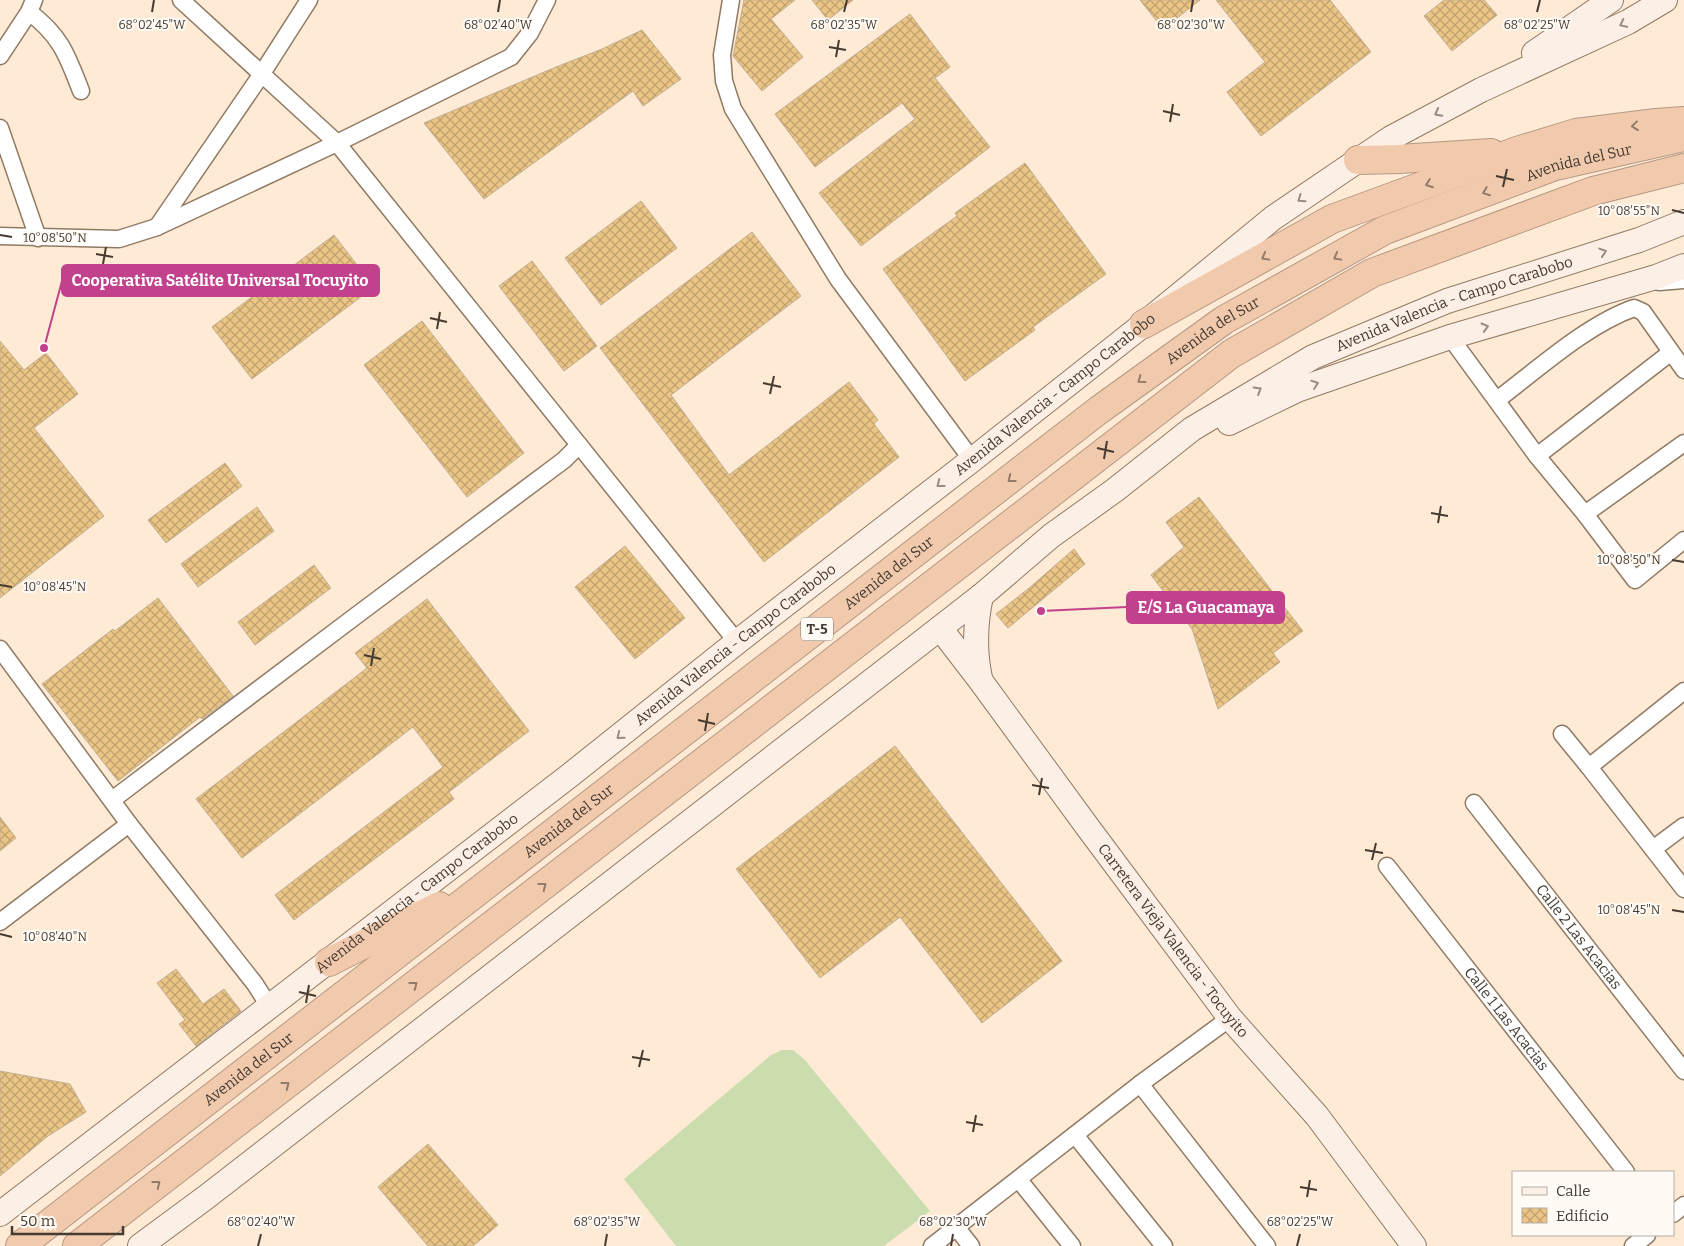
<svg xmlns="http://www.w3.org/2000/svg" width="1684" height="1246" viewBox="0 0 1684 1246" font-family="Bitter,serif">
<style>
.garden{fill:#cbddae}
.building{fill:url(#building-cross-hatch);stroke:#c1af93}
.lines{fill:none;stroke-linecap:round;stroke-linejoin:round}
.street-casing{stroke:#917a63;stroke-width:19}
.secondary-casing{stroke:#917a63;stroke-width:26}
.highway-casing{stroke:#b59882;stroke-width:30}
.street{stroke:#fff;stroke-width:16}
.secondary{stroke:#fbefe6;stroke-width:24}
.highway{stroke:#f1caad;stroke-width:28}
.oneway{stroke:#978c82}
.oneway2{stroke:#927b69}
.ticks{fill:none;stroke:#453b31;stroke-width:2}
.labels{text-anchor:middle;stroke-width:4;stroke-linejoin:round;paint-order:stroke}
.shield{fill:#fffaf4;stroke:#7d746c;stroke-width:1}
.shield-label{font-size:14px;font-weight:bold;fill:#453b31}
.street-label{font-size:15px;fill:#453b31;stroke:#fffaf4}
.ticks-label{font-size:12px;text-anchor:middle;fill:#453b31;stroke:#fffaf4;stroke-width:4;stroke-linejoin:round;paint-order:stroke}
.leader{fill:none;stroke:#c2418c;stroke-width:2}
.callout-dot{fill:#c2418c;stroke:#fffaf4;stroke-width:2}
.callout{fill:#c2418c;stroke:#c2418c;stroke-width:2}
.callout-label{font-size:16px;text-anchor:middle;font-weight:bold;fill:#fff}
</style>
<defs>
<pattern id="building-cross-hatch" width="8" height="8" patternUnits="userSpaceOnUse" patternTransform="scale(1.25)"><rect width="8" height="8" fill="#ebc586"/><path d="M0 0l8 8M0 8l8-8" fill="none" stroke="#c0a16e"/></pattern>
</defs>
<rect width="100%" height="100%" fill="#feead5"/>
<!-- garden -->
<path class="garden" d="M782,1050H793L804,1059L930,1211L884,1246H676L624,1179L771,1055Z"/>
<!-- building -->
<path class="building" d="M744,0H795L771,19L803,57L762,91L733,56Z
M812,0H853L828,20Z
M1140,0H1200L1163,29Z
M1216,0H1330L1371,52L1261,136L1227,92L1265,62Z
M1444,0H1484L1497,15L1452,51L1424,16Z
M910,14L950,67L935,78L990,147L861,246L819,193L915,119L902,103L815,167L775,114Z
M642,30L681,79L643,106L633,91L484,199L424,123L556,67L602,49Z
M1025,163L1106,274L1033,327L1035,330L965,381L883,269L957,216L955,213Z
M641,201L677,248L601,305L565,258Z
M752,232L801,296L671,395L729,475L849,382L878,420L874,424L899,457L764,562L600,348Z
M334,235L374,287L252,379L212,327Z
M532,261L597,346L564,371L499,286Z
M422,321L524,453L467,497L364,365Z
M0,341L24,370L46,353L78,394L34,428L104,516L0,598Z
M225,463L242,486L166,543L148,520Z
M1199,497L1303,631L1273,653L1280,662L1218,709L1192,629L1151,575L1184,547L1166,522Z
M257,507L274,531L198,587L181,564Z
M625,546L685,618L635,659L575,587Z
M1074,549L1085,564L1008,628L996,614L1028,589Z
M314,565L331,588L255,645L238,622Z
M158,598L233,696L202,719L200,717L118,781L42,684L113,629L115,631Z
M427,599L529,731L449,792L454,799L294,920L275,895L443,767L413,727L242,858L196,799L367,668L355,653Z
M895,746L1062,961L982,1023L900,917L820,978L736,869Z
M0,817L16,838L0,851Z
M176,969L203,1004L224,989L241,1011L196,1046L179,1024L185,1020L157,983Z
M0,1071L70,1084L86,1112L48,1136L0,1176Z
M428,1144L498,1225L473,1246H428L378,1187Z"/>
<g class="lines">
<defs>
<g id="street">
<path d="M181,0L337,143L737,642"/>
<path d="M731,0L722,55L724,81L733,109L838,279L972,460"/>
<path d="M29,12C61,36 67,55 81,91"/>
<path d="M0,56L29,12L34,0"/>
<path d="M0,128L38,238"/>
<path d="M157,227L261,75L309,0"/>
<path d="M0,236L119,239L157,227L337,143L511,57L530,33L547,0"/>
<path d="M1659,282L1684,280"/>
<path d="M1450,337L1537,456L1585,514L1635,580L1684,540"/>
<path d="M1497,400C1537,370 1586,325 1634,308L1643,312L1684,370"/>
<path d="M1537,456L1670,353"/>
<path d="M1585,514L1684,443"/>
<path d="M0,649L129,824L255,984L269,1006"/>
<path d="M1684,691L1589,767L1684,889"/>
<path d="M1562,734L1589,767"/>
<path d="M112,800L353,618L564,460L579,445"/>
<path id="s1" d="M1474,803L1684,1071"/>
<path d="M1653,849L1684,826"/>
<path id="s2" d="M1387,866L1626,1172"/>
<path d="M0,922L129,824"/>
<path d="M1140,1084L1267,1246"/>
<path d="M1075,1135L1164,1246"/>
<path d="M1019,1180L1072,1246"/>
<path d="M1673,1214L1684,1205"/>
<path d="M956,1227L971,1246"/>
<path d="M932,1246L1140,1084L1230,1018"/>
<path d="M1633,1246L1647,1235"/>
</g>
<g id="secondary">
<path d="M1534,53L1611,0"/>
<path d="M1229,423L1297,390L1450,337L1656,277L1684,266"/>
<path id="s3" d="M940,628L980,680L1089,829L1230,1018L1317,1116L1414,1246"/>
<path d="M980,678C974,650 975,624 981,596"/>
<path id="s4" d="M0,1214L569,776L737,642L972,460L1144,324L1273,218L1391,138L1481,90L1628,22L1665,0"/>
<path id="s5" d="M140,1246L205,1198L940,628L981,596L1051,536L1115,490L1192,429L1313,357L1447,301L1639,240L1684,222"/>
</g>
<g id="highway">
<path d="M1358,160L1399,159L1491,153"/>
<path d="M1144,324L1332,219L1517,151L1576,133L1656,123L1684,121"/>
<path d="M329,962L439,906"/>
<path id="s6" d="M20,1246L1099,410L1224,320L1385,230L1555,166L1684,137"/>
<path d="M77,1246L1231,354L1372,273L1593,191L1684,168"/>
</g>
</defs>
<!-- street casing -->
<use href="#street" class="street-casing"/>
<!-- secondary casing -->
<use href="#secondary" class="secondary-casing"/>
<!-- highway casing -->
<use href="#highway" class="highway-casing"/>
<!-- street -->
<use href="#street" class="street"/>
<!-- secondary -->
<use href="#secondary" class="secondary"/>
<!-- highway -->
<use href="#highway" class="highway"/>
</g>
<!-- one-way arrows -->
<defs><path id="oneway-chevron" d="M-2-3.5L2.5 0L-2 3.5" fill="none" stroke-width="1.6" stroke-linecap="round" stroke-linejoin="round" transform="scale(1.25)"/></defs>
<g class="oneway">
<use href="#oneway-chevron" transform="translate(1623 24) rotate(154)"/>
<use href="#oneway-chevron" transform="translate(1438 113) rotate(152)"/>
<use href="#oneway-chevron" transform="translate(1301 199) rotate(145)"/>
<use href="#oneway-chevron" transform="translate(1603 252) rotate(-18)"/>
<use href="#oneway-chevron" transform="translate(1485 327) rotate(-16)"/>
<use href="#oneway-chevron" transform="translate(1315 384) rotate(-19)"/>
<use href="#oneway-chevron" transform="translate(1258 390) rotate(-31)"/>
<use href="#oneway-chevron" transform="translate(940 484) rotate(142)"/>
<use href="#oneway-chevron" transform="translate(620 736) rotate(141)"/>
</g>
<g class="oneway2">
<use href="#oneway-chevron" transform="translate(1635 126) rotate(173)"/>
<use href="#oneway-chevron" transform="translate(1429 184) rotate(160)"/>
<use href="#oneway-chevron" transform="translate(1486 192) rotate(159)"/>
<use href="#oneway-chevron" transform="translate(1265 257) rotate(151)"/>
<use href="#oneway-chevron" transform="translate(1337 257) rotate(151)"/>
<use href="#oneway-chevron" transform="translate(1141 380) rotate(144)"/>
<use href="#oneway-chevron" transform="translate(1011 479) rotate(142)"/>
<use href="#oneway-chevron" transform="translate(543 886) rotate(-38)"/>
<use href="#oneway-chevron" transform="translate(414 985) rotate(-38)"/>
<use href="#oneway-chevron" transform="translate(286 1085) rotate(-38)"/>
<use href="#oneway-chevron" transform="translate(157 1184) rotate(-38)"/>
</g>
<!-- ticks -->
<path class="ticks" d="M152,12L154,0M498,12L500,0M844,12L847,0M1191,12L1193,0M1537,12L1540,0M829,47L846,50M836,57L839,40M1163,111L1180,115M1170,122L1173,104M1496,176L1514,180M1503,187L1507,169M1672,210L1684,213M0,235L12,237M96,254L113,257M103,264L106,247M430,318L447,322M437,329L440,312M763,383L781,387M770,394L774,376M1097,448L1114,452M1104,459L1107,441M1431,513L1448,516M1438,523L1441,506M1672,560L1684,562M0,585L12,587M364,655L381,659M371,666L374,648M698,720L715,724M705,731L708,713M1032,785L1049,788M1039,795L1042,778M1365,850L1383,853M1372,860L1376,843M1672,910L1684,912M0,934L12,937M299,992L316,996M306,1003L309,985M632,1057L650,1060M639,1067L643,1050M966,1122L983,1125M973,1132L976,1115M1300,1187L1317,1190M1307,1197L1310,1180M258,1246L261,1234M605,1246L607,1234M951,1246L953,1234M1297,1246L1300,1234"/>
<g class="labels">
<!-- shield labels -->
<rect class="shield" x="801" y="617.5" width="32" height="23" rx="4"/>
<g class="shield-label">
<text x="817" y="634">T-5</text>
</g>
<!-- street labels -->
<g class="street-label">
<text dy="5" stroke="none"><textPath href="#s6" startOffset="1909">Avenida del Sur</textPath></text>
<text dy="5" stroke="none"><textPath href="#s5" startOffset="1624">Avenida Valencia - Campo Carabobo</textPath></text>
<text dy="5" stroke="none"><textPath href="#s6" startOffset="1504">Avenida del Sur</textPath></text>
<text dy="5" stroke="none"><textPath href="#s4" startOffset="1336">Avenida Valencia - Campo Carabobo</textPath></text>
<text dy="5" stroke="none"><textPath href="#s6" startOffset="1099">Avenida del Sur</textPath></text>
<text dy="5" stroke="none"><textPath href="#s4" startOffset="930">Avenida Valencia - Campo Carabobo</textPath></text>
<text dy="5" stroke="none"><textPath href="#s6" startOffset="694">Avenida del Sur</textPath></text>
<text dy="5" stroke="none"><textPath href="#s4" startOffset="526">Avenida Valencia - Campo Carabobo</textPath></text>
<text dy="5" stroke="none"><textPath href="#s1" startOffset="170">Calle 2 Las Acacias</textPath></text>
<text dy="5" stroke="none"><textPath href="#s3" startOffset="390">Carretera Vieja Valencia - Tocuyito</textPath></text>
<text dy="5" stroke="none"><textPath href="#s2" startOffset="194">Calle 1 Las Acacias</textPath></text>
<text dy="5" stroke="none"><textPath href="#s6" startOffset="289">Avenida del Sur</textPath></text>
</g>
</g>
<g class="ticks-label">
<text x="152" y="29">68°02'45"W</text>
<text x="498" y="29">68°02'40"W</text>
<text x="844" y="29">68°02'35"W</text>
<text x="1191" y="29">68°02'30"W</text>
<text x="1537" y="29">68°02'25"W</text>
<text x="1629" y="215">10°08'55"N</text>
<text x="55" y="242">10°08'50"N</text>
<text x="1629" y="564">10°08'50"N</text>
<text x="55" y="591">10°08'45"N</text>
<text x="1629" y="914">10°08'45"N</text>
<text x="55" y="941">10°08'40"N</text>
<text x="261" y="1226">68°02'40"W</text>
<text x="607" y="1226">68°02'35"W</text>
<text x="953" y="1226">68°02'30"W</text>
<text x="1300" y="1226">68°02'25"W</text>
</g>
<!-- callouts -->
<path class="leader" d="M44 348L62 281M1041 611L1127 607"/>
<g class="callout-dot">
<circle cx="44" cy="348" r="5"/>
<circle cx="1041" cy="611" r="5"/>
</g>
<g class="callout">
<rect x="62" y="265" width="317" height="31" rx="5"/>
<rect x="1127" y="592" width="157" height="31" rx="5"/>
</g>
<g class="callout-label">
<text x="220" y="286">Cooperativa Satélite Universal Tocuyito</text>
<text x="1206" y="613">E/S La Guacamaya</text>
</g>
<!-- legend -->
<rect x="1512" y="1171" width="162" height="65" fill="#fffaf4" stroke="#b5aea6"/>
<rect x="1522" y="1187" width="25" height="8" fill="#fbefe6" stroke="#b5aea6"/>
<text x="1556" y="1196" font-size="15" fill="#453b31">Calle</text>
<rect x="1522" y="1208" width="25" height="15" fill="url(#building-cross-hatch)" stroke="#b5aea6"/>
<text x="1556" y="1221" font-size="15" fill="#453b31">Edificio</text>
<!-- scale -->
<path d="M12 1226v8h111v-8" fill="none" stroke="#453b31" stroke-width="2.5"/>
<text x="20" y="1226" font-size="15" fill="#453b31" stroke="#fffaf4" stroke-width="4" paint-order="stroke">50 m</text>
</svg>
